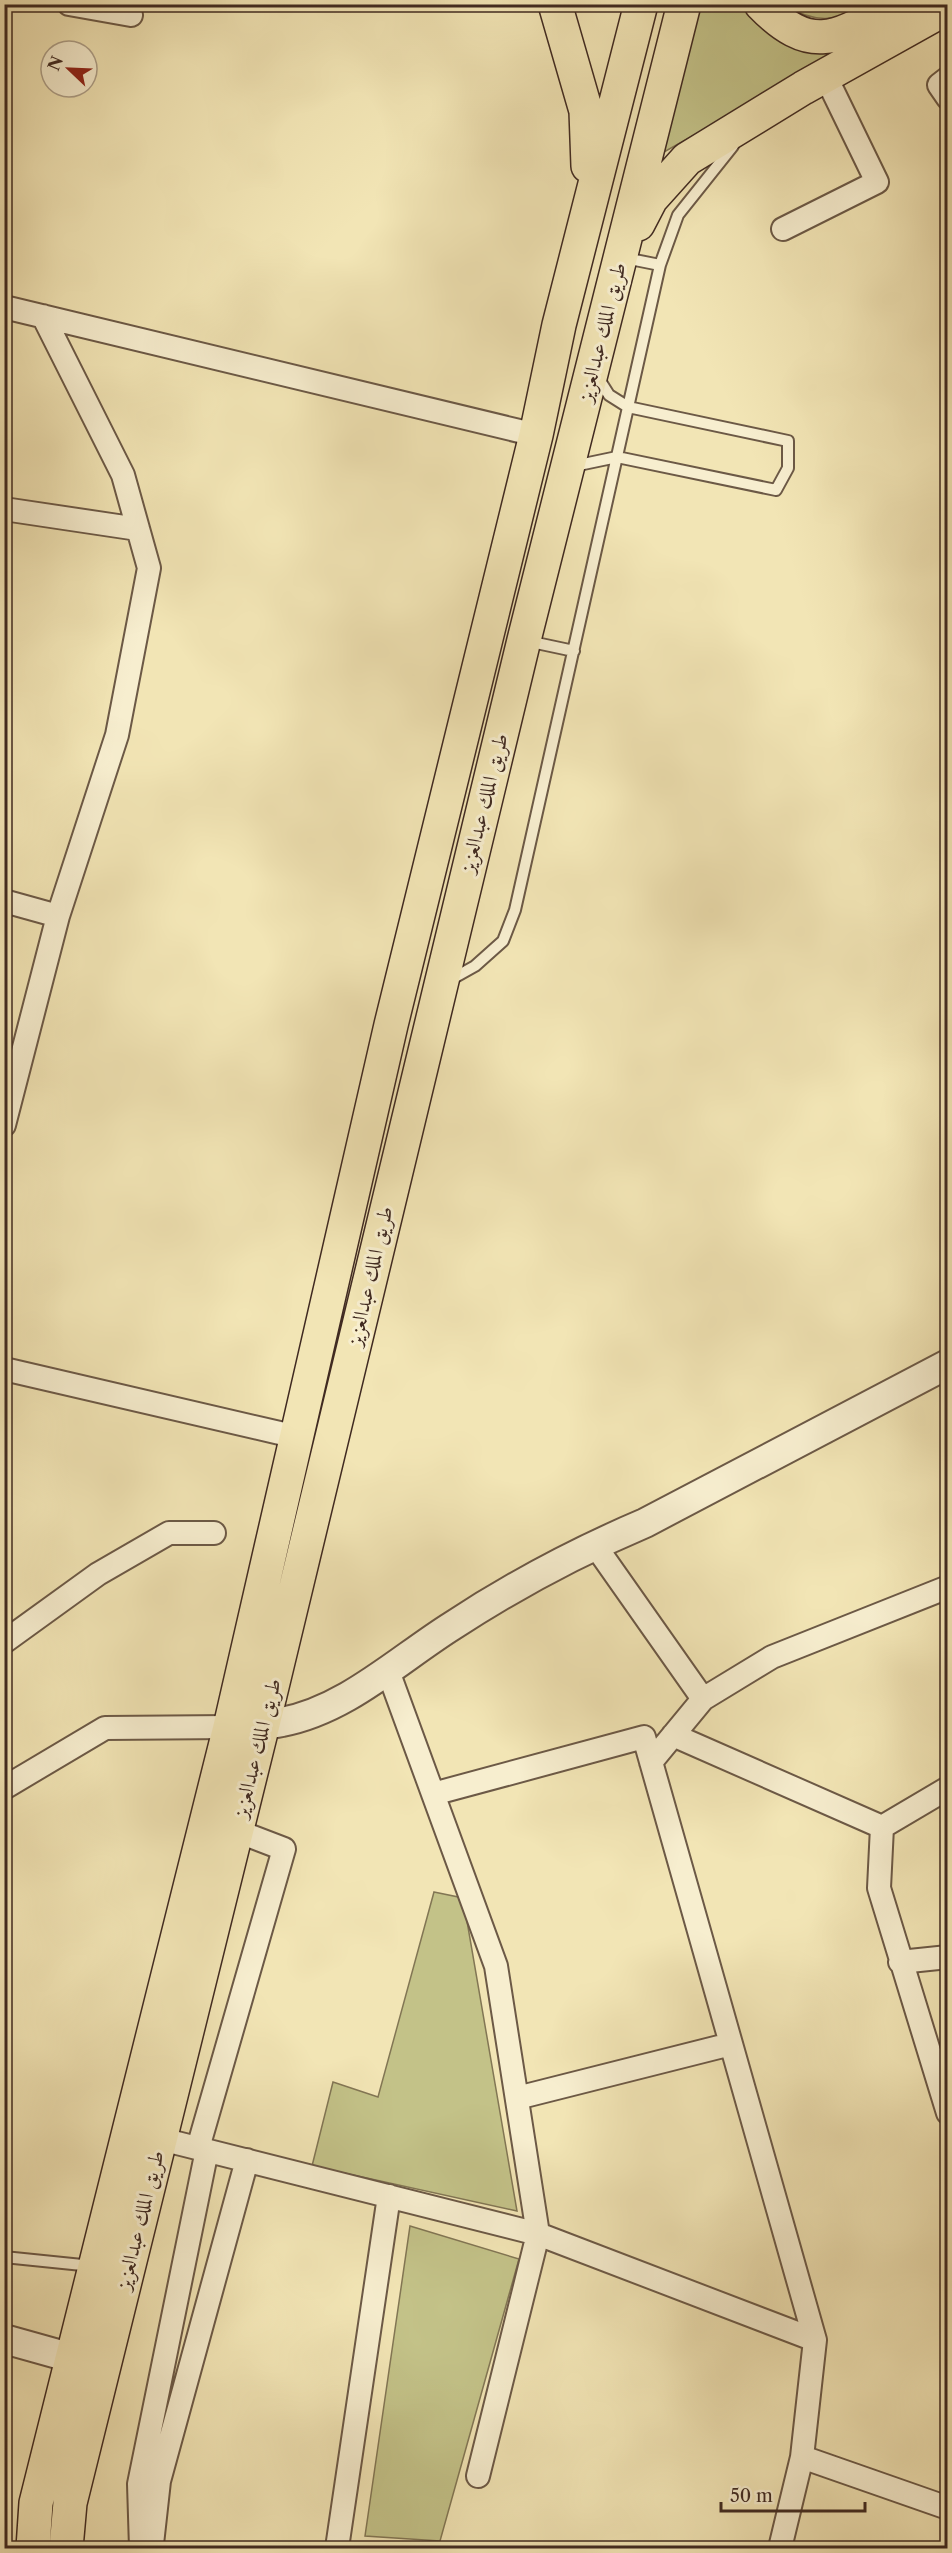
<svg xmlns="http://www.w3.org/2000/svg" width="952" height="2553" viewBox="0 0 952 2553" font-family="'Libre Caslon Text',Amiri,serif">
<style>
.park{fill:#c3c288;stroke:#827654;stroke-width:1.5}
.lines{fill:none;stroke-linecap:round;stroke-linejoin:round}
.service-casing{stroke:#6c5946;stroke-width:14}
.minor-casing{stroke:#6c5946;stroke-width:26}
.tertiary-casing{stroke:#6c5946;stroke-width:32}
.trunk-casing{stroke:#402a21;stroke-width:36}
.service{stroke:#f7eecf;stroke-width:10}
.minor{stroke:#f7eecf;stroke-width:22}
.tertiary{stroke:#f7eecf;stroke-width:28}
.trunk{stroke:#f2e5b5;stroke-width:33}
.labels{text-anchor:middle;stroke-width:6;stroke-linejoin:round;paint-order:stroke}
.street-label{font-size:21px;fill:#402a21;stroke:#f7eecf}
</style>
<rect width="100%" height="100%" fill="#f2e5b5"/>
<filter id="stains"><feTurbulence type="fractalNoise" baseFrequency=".00333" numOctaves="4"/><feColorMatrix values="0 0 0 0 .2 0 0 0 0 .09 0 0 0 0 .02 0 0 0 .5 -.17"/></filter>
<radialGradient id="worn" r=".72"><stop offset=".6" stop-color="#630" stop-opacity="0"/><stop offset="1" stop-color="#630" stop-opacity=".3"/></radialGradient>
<!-- park -->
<path class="park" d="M698,5H743L748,12L855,45L664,152Z
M784,5H877C839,17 822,28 784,5Z
M434,1892L463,1898L517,2211L312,2166L333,2082L378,2097Z
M410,2226L519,2259L440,2541L365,2536Z"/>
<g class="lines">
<defs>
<path id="service" d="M625,258L660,265
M574,466L617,457L776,490L788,468V441L628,407L609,395L597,376
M527,641L574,651
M450,980L475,966L503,941L515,910L660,265L678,215L733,146
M4,2257L92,2266"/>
<path id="minor" d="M69,4L131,15
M948,78L939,85L948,98
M783,229L877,182L825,75
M4,307L536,435
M43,316L123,475L149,568L117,735L58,916
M4,509L138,529
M4,901L58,916L4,1125
M4,1369L297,1437
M594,1544L703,1699
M4,1642L98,1574L169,1533H214
M388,1671L496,1966L538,2234L478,2476
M673,1735L882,1827
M651,1762L703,1699L772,1657L948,1587
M4,1788L105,1728L230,1727
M948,1788L882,1827L879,1888L948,2113
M433,1794L644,1737L815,2340L802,2457L780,2548
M900,1962L948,1957
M517,2098L731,2044
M161,2139L538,2234L815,2340
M198,2148L284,1849L237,1831
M802,2457L948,2508
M152,2544L159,2481L247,2160
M141,2548L139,2484L207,2150
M337,2548L389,2196"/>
<path id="tertiary" d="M241,1726C254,1725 269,1725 282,1722C346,1710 398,1660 452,1626C513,1586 579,1551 645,1523L948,1364
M4,2339L72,2358"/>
<path id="trunk" d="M555,4L586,111L588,166
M761,4C814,59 841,35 897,4
M638,224L651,199L687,159L803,88L948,7
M33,2548L36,2503L230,1727L391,1025L536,435L559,325L641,4
M66,2548L70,2503L263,1724L524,640L684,4"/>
</defs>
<!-- service casing -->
<use href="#service" class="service-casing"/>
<!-- minor casing -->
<use href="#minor" class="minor-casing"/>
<!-- tertiary casing -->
<use href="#tertiary" class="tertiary-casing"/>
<!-- trunk casing -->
<use href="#trunk" class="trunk-casing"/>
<!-- service -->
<use href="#service" class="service"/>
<!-- minor -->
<use href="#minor" class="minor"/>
<!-- tertiary -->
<use href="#tertiary" class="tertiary"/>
<!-- trunk -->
<use href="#trunk" class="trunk"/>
</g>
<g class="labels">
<!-- street labels -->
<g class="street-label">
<text transform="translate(602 332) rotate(-76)" y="7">طريق الملك عبدالعزيز</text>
<text transform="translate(484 803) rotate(-76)" y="7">طريق الملك عبدالعزيز</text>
<text transform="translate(370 1276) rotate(-77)" y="7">طريق الملك عبدالعزيز</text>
<text transform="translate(257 1748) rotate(-76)" y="7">طريق الملك عبدالعزيز</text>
<text transform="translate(140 2220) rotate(-76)" y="7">طريق الملك عبدالعزيز</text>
</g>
</g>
<!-- margin -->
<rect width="952" height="2553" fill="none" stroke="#f2e5b5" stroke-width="24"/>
<rect x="6" y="6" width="940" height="2541" fill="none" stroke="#402a21" stroke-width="3"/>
<rect x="12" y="12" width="928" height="2529" fill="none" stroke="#402a21" stroke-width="1.5"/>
<!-- north arrow -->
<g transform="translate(69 69) rotate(293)"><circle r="28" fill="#f7eecf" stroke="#aea089" stroke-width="1.5"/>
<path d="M0-4.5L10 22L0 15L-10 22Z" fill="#8f2418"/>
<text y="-9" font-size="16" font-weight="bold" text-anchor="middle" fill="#402a21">N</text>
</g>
<!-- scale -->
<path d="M721 2502v9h144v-9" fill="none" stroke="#402a21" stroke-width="3"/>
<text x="730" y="2502" font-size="18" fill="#402a21" stroke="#f7eecf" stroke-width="4.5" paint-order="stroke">50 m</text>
<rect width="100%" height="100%" filter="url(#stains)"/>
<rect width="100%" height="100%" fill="url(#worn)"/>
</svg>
